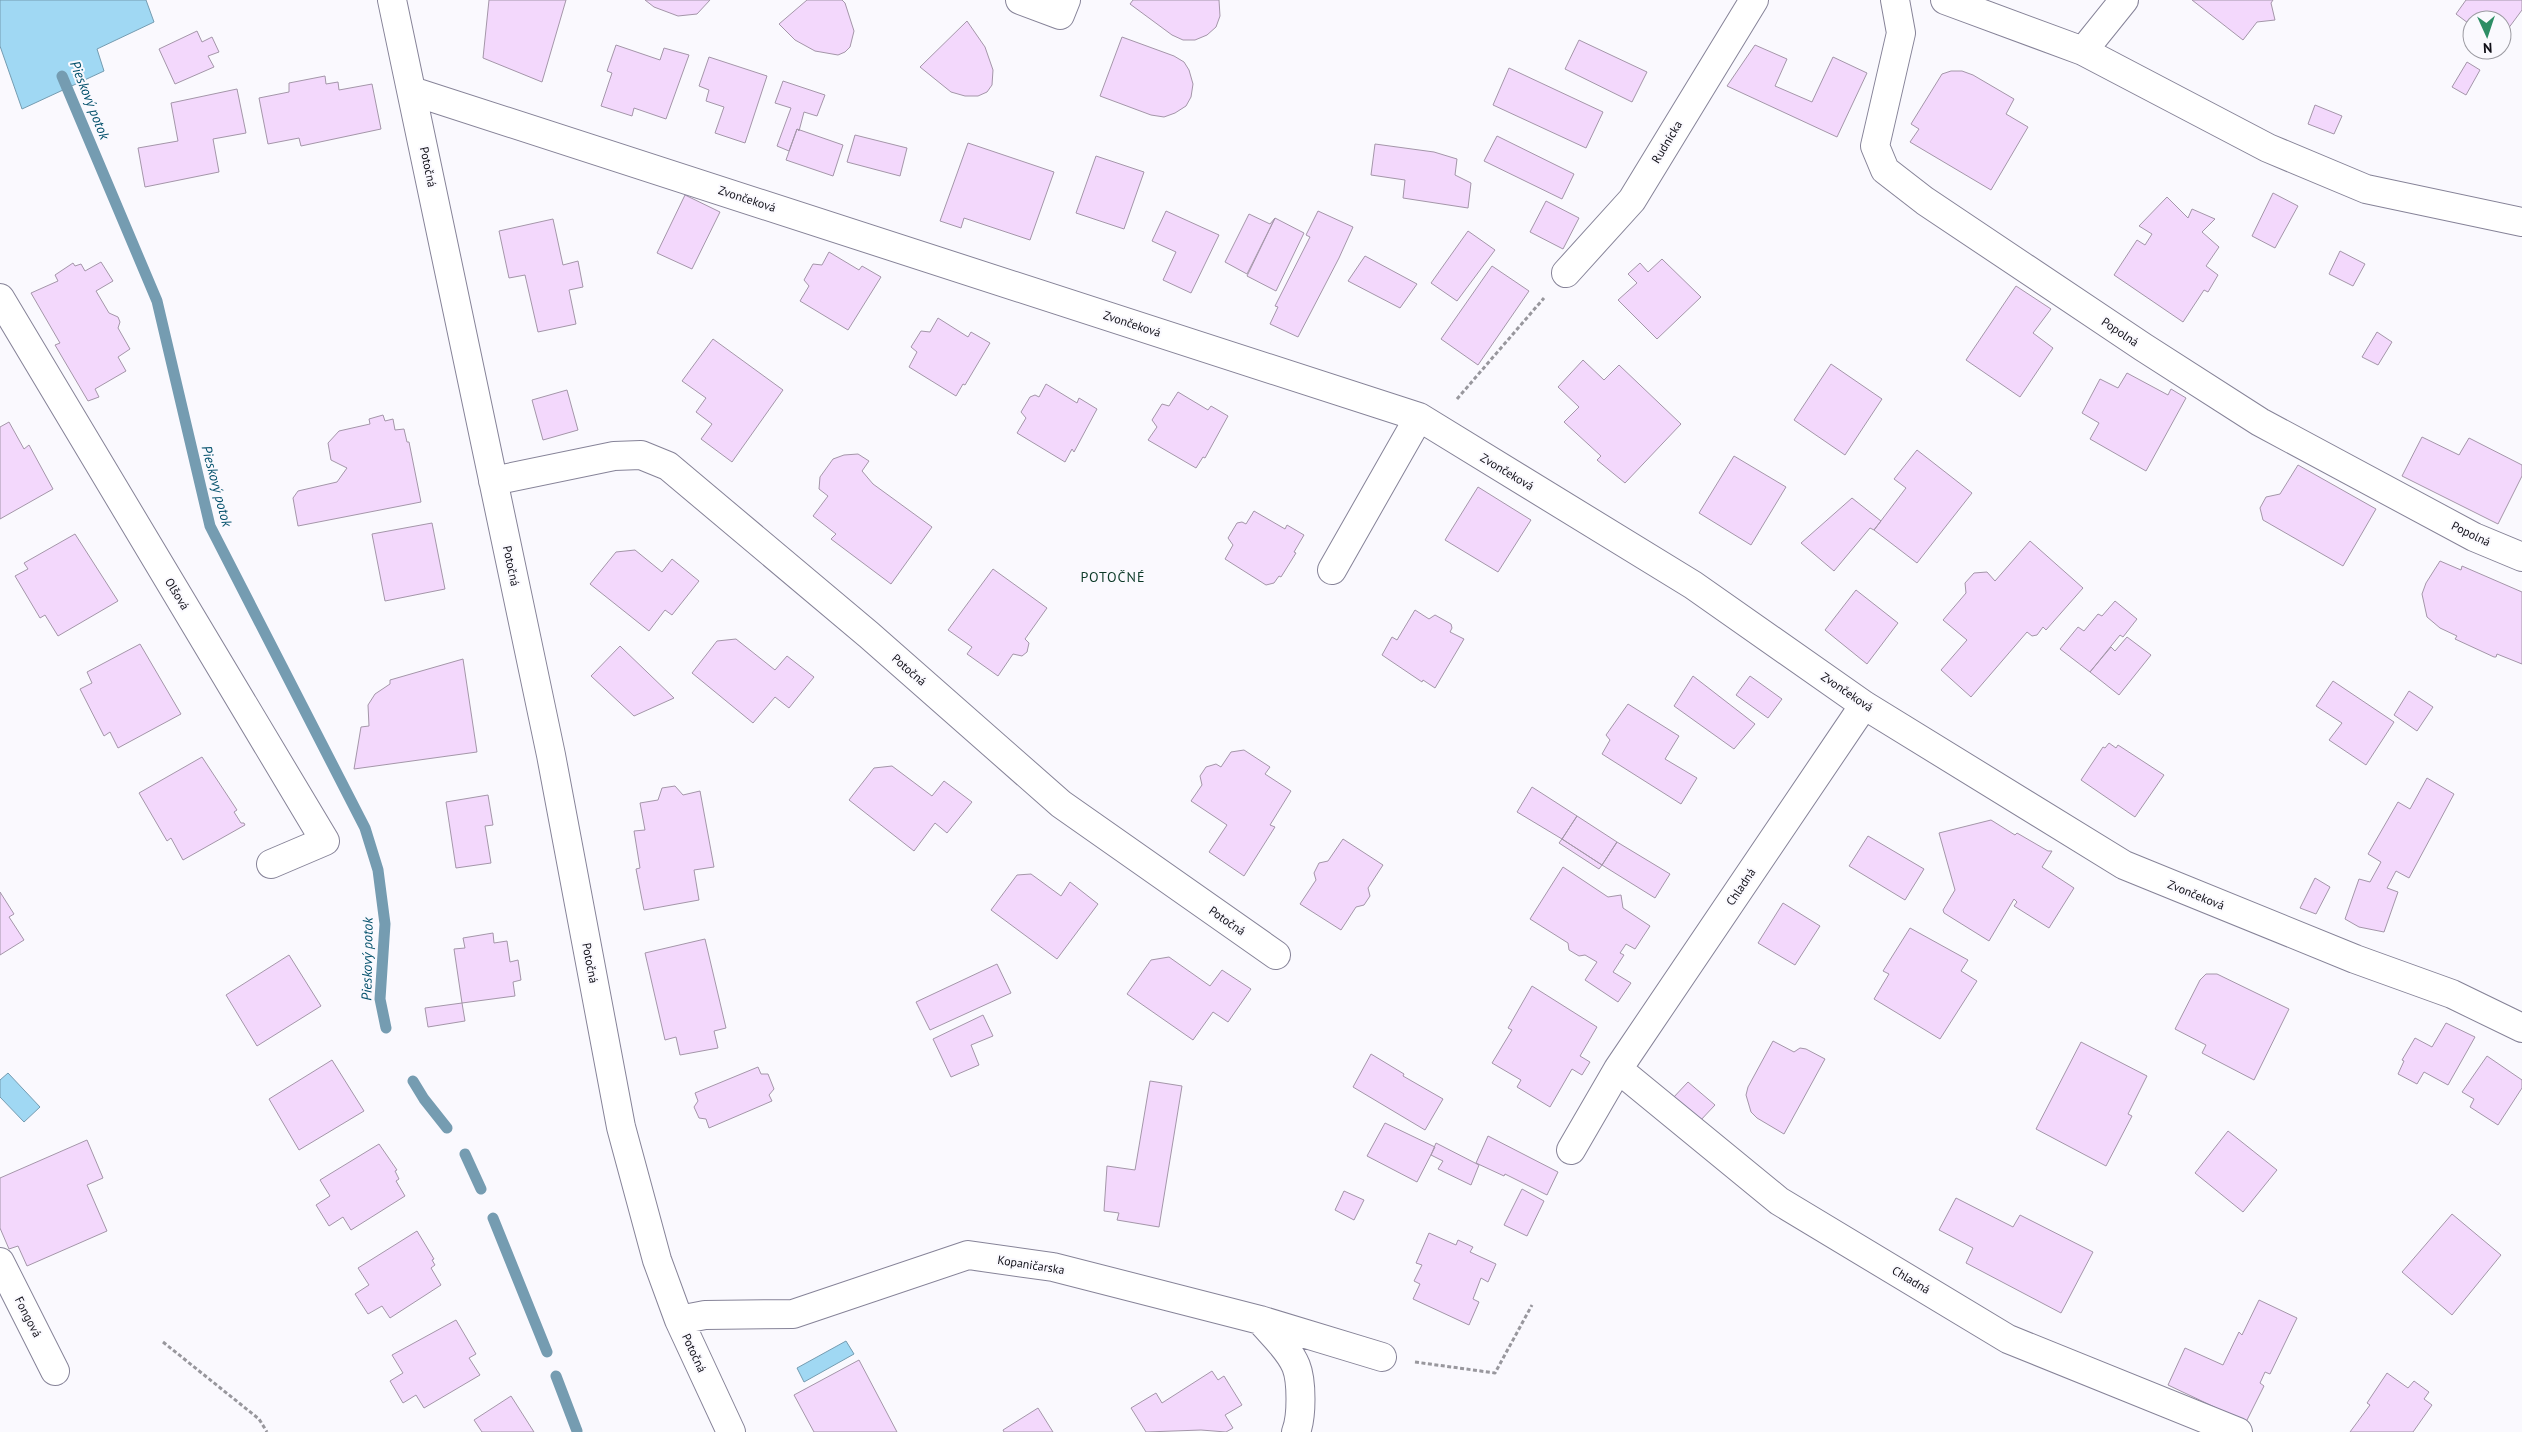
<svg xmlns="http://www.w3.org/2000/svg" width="2522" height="1432" viewBox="0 0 2522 1432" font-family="'PT Sans',sans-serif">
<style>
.water{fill:#a0d8f3;stroke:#759cb1}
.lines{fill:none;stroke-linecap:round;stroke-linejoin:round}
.stream{stroke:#759cb1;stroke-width:11}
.building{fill:#f3d8fc;stroke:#a496a9}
.minor-casing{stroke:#868398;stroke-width:30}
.path{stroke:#98979d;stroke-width:3;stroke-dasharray:4 2.5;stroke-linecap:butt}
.minor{stroke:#fff;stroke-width:28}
.labels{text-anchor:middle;stroke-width:4;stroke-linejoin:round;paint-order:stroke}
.street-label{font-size:12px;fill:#100f17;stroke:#faf9fe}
.water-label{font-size:14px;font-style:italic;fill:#04516c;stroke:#faf9fe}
.neighbourhood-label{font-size:14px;letter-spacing:1px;fill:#0b3927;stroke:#faf9fe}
</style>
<rect width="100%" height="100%" fill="#faf9fe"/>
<!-- water -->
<path class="water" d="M0,0H146L154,22L97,49L104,71L22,109L0,46Z
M8,1073L40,1107L24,1122L0,1097V1080Z
M846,1341L854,1354L804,1382L797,1368Z"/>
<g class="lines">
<!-- stream -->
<path class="stream" d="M62,76L157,301L210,526L365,828L378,870L385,924L380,999L386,1028
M413,1081L424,1099L447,1128
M465,1154L481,1189
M493,1218L547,1352
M556,1376L577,1431"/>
</g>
<!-- building -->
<path class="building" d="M489,0H566L542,82L483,58Z
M645,0H710L697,14L678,16L654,7Z
M807,0H842L845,3L854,31L850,47L845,52L838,55L815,51L795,40L779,24Z
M1133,0H1219L1220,16L1216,27L1207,35L1195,40H1183L1172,35L1130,4Z
M2192,0H2273L2271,3L2275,20L2257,22L2243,40Z
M2466,0H2522V10L2502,37V20H2472V26L2456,14Z
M967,21L985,47L993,70L992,85L987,92L978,96H965L951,92L920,67Z
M197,31L202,42L212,37L219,52L208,56L214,67L175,84L159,49Z
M1122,37L1174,56L1184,62L1189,70L1193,84L1191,97L1186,106L1175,113L1164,117L1151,115L1100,96Z
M1579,40L1647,72L1632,102L1565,69Z
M616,45L660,60L664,48L689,55L666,119L634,108L632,116L601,106L612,73L607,71Z
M1755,45L1787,59L1775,86L1812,102L1833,57L1867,73L1837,137L1727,86Z
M709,57L767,76L745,143L715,133L724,107L706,101L709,90L699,86Z
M2467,62L2480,70L2466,95L2452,87Z
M1509,68L1603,112L1586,148L1493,105Z
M1951,71H1962L1973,75L2014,99L2006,114L2028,127L1991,190L1910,142L1919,129L1911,124L1942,74Z
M325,76L326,84L338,82L339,90L372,84L381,129L301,146L299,138L268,144L259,98L289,92V83Z
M783,81L825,95L817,116L804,112L799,131L797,129L789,151L777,146L791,108L775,103Z
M237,89L246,133L213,139L219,172L145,187L138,148L178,141L171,103Z
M2315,105L2342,116L2334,134L2308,124Z
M797,129L843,145L833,176L786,160Z
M855,135L907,148L900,176L847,162Z
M1497,136L1574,174L1562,199L1484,161Z
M968,143L1054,172L1030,240L964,218L961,228L940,221Z
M1375,144L1434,152L1457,159L1455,175L1471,183L1468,208L1403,198L1405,180L1371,175Z
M1096,156L1144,172L1124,229L1076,213Z
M2273,193L2298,206L2275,248L2252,236Z
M685,195L720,212L692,269L657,253Z
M2167,197L2188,218L2192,209L2215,219L2202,232L2219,247L2206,266L2218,275L2208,292L2204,290L2183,322L2114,275L2137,240L2145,245L2152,234L2139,226Z
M1546,201L1579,218L1563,249L1530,232Z
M1166,211L1219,235L1191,293L1163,280L1176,252L1152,241Z
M1318,211L1353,227L1339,258L1298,337L1270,324L1278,307L1275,306L1310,237L1306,235Z
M1249,214L1270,224L1275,218L1247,274L1225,262Z
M1275,218L1304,233L1276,291L1247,276Z
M553,219L563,265L578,261L583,287L569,290L576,324L538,332L525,275L509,278L499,231Z
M1468,231L1495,250L1457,301L1431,283Z
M2340,251L2365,264L2353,286L2329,274Z
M829,252L859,270L862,266L881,277L848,330L800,301L809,286L804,280L813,264L822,265Z
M1365,256L1417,284L1400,308L1348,281Z
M1662,259L1701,297L1657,339L1618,300L1637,283L1628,274L1640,263L1648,272Z
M101,262L113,281L96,291L109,313L118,317L120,322L118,328L130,349L118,357L126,371L95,389L99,397L88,401L55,345L60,343L31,293L58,281L55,275L73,263L75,266L81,264L85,271Z
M1492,266L1529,291L1478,365L1441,339Z
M2016,286L2051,309L2033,333L2053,348L2020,397L1966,360Z
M938,318L968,337L971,332L990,343L965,385L963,384L956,396L909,367L917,352L911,347L921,331L930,332Z
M2377,332L2392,342L2378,365L2362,357Z
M713,339L783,390L732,462L701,439L712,424L696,412L706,398L682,381Z
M1583,360L1604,380L1619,365L1681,424L1625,483L1597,460L1601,456L1564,422L1579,407L1558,387Z
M1831,364L1882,399L1845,455L1794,420Z
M2127,373L2168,395L2171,389L2186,398L2146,471L2090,439L2099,423L2082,413L2100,379L2118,388Z
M1046,384L1077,403L1079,398L1097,409L1074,452L1072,449L1065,462L1017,433L1026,418L1021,412L1030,397L1035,395L1039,397Z
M567,390L578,430L543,440L532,400Z
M1178,392L1208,410L1211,406L1228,416L1205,458L1203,457L1196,468L1148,440L1157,427L1152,420L1162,404L1169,406Z
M383,415L385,421L393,419L395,430L404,429L407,442H409L421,502L298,526L293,498L298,491L337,482L347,468L331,460L328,443L339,431L370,424L369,419Z
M9,422L24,449L29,445L53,489L0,519V427Z
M2422,437L2459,455L2469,438L2522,465V476L2498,524L2402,476Z
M1917,450L1972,493L1917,563L1874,530L1906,488L1894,479Z
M858,454L869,461L862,471L873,484L932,527L891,584L831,539L836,534L813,516L828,496L819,489L820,477L833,459L844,455Z
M1734,456L1786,487L1751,545L1699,513Z
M2298,465L2376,509L2343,566L2263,520L2260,508L2266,497L2280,494Z
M1478,487L1531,520L1498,572L1445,540Z
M1852,498L1881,521L1874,530L1870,528L1834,571L1801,543Z
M1254,511L1285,529L1287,525L1304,535L1294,552L1296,553L1281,577L1279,576L1274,583L1266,585L1225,559L1233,545L1228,538L1237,523L1242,522L1246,524Z
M432,523L445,589L385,601L372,534Z
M75,534L118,601L58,636L45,615L40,618L15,576L28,569L24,563Z
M2030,541L2083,588L2046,630L2043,627L2037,635L2032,636L2027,632L1971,697L1941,670L1967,640L1943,620L1966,593L1965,583L1974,573L1987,572L1995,581Z
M635,550L662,572L672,559L699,581L672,615L665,610L649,631L590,584L616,552Z
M2440,561L2461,570L2462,566L2522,592V664L2497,654L2496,657H2494L2455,639L2457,636L2440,628L2427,617L2422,594L2426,583Z
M993,569L1047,608L1025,639L1029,643L1027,652L1022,656L1013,654L998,676L967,654L972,647L948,630Z
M1856,590L1898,623L1867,664L1825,630Z
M2115,601L2137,619L2123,637L2120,635L2090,672L2060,649L2078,627L2084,631L2098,614L2102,616Z
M1415,610L1429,619L1435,615L1451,624L1452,628L1450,632L1464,639L1435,688L1423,680L1422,682L1382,655L1392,637L1397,640Z
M2127,637L2151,655L2119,695L2090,672L2111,647L2115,651Z
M736,639L775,670L787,656L814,677L789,708L775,697L753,723L692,673L717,641Z
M140,644L181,714L118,748L110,732L104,736L80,689L92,683L87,672Z
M620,646L621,647L674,698L634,716L591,676Z
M463,659L477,752L354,769L361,727L369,726L368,705L375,694L390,684V680Z
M1693,676L1755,724L1734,749L1674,706Z
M1750,676L1782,699L1768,718L1736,695Z
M2333,681L2394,722L2366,765L2329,740L2342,723L2316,706Z
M2409,691L2433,707L2417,731L2394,715Z
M1628,704L1679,736L1665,759L1697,778L1681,804L1602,754L1610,740L1606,735Z
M2109,743L2116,748L2118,745L2164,775L2135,817L2081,780L2103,747L2105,748Z
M1244,750L1270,767L1265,774L1291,791L1270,825L1275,827L1244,876L1209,852L1227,825L1191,801L1202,785L1200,776L1206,767L1216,764L1221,767L1231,752Z
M202,757L237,810L234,812L241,823H244L245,825L183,860L171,838L167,841L139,793Z
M892,766L932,796L944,781L972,802L947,833L935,823L914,851L849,800L874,768Z
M2427,778L2454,794L2409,878L2396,871L2387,888L2398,892L2384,932L2359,927L2345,919L2359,879L2370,882L2381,862L2368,854L2398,802L2410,809Z
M675,786L683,795L700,791L714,867L694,870L699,900L644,910L636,869L640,868L634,831L645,830L640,803L658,800L662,788Z
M1532,787L1577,816L1562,839L1517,812Z
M488,795L493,825L485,826L491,863L456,868L446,802Z
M1577,816L1617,842L1602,865L1562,839Z
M1991,820L2015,835L2017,833L2048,851H2052L2042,867L2074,888L2049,928L2014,906L2017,902L2014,899L1989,941L1944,913L1943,910L1955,890L1939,833Z
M1868,836L1924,869L1905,900L1849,866Z
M1343,839L1383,865L1368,888L1370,896L1364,905L1356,907L1341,930L1300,904L1316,880L1314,873L1319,863L1328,861Z
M1562,839L1602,865L1599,869L1559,843Z
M1617,842L1670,874L1655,898L1602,865Z
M1563,867L1608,897L1621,895L1623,908L1650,926L1635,949L1626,944L1620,953L1624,955L1613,972L1631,983L1618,1002L1585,980L1597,962L1585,955L1579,956L1569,950L1568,943L1530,919Z
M1031,874L1061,896L1070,882L1098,904L1057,959L991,910L1017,875Z
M2315,878L2330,887L2316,914L2300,908Z
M0,892L14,914L9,917L24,940L0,955Z
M1783,903L1820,926L1795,965L1758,943Z
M1910,928L1968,960L1961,971L1977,981L1940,1039L1874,999L1889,974L1883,971Z
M493,933L494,943L507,941L510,962L518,960L521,980L513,982L515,996L462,1003L454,949L465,948L463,938Z
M705,939L726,1028L714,1031L718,1048L680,1055L676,1037L665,1040L645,953Z
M289,955L321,1006L257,1046L226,995Z
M1169,957L1210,986L1222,970L1251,989L1228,1022L1213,1012L1193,1040L1127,994L1151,960Z
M997,964L1011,993L930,1030L916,1002Z
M2206,974H2217L2289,1009L2254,1080L2202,1053L2206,1045L2175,1029L2200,980Z
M1532,986L1597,1027L1580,1056L1590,1062L1582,1075L1572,1069L1550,1107L1517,1087L1521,1080L1492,1063L1512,1030L1508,1028Z
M462,1003L465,1021L428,1027L425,1008Z
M983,1015L993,1036L971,1045L979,1065L951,1077L933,1039Z
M2446,1023L2475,1037L2448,1085L2424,1072L2417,1084L2398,1074L2404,1061L2402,1060L2415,1038L2432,1047Z
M1773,1041L1794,1052L1800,1048L1806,1049L1825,1059L1784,1134L1757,1118L1751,1112L1746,1095L1748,1087Z
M2081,1042L2147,1076L2128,1114L2132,1116L2106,1166L2036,1129Z
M1371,1054L1404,1074L1403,1076L1443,1099L1425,1130L1353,1087Z
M2487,1056L2522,1080V1088L2498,1125L2470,1107L2474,1099L2462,1092Z
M332,1060L364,1111L299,1150L269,1099Z
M758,1067L761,1074H768L774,1089L769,1095L772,1101L709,1128L706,1119L699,1118L694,1107L698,1101L695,1093Z
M1150,1081L1182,1086L1159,1227L1117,1220L1119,1213L1104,1211L1107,1166L1135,1170Z
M1688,1082L1715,1105L1699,1122L1672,1099Z
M1385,1123L1435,1147L1417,1182L1367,1156Z
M2228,1131L2277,1170L2243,1212L2195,1173Z
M1488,1136L1558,1172L1547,1195L1505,1174L1504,1176L1476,1163Z
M87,1140L103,1178L87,1185L107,1231L27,1266L18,1246L9,1249L0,1228V1178Z
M1436,1143L1479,1165L1471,1185L1438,1169L1443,1161L1431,1155Z
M379,1144L397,1170L395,1171L399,1179L396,1181L405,1196L351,1230L343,1217L329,1226L316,1205L330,1196L320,1180Z
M1522,1189L1544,1201L1527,1236L1504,1225Z
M1344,1191L1364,1200L1354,1220L1335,1210Z
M1956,1198L2013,1227L2020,1215L2093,1252L2061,1313L1966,1263L1973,1248L1939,1230Z
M2452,1214L2501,1255L2452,1315L2402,1272Z
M417,1231L434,1259L432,1260L435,1265L431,1268L441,1285L390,1318L382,1306L368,1314L355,1294L369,1285L358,1268Z
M1429,1233L1456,1245L1458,1240L1473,1247L1470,1252L1496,1264L1488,1282L1481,1278L1473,1299L1479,1302L1469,1325L1413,1299L1420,1284L1414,1281L1422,1265L1416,1263Z
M2259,1300L2297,1318L2270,1374L2265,1372L2260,1383L2264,1386L2246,1422L2168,1385L2185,1348L2223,1365L2239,1332L2242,1335Z
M456,1320L476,1354L469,1358L480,1375L424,1408L416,1395L403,1403L390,1381L403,1373L392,1355Z
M859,1360L897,1432H814L794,1395Z
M1212,1371L1218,1380L1224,1376L1242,1405L1225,1415L1233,1428L1226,1432L1201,1430L1146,1432L1131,1408L1156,1393L1162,1403Z
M2387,1373L2408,1388L2414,1381L2429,1392L2424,1399L2432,1405L2413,1432H2350L2370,1405L2367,1403Z
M511,1396L534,1432H482L474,1420Z
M1038,1408L1053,1432H1004L1003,1430Z"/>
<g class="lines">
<defs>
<path id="minor" d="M392,0L551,755L621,1127L657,1260L679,1320L731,1432
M1020,0L1060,15L1066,0
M1895,0L1901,33L1875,146L1885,170L1925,201L2143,347L2260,422L2474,537L2522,557
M1945,0L2083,51L2268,148L2366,189L2522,222
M2083,51L2124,0
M412,91L1419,417L1693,585L1864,705L2124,865L2355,959L2452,994L2522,1028
M1566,273L1632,200L1754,0
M0,298L325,841L271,864
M493,481L614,456L641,455L668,466L869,635L1061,804L1276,955
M1332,570L1419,417
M1618,1069L1779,1201L2008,1339L2238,1432
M1571,1150L1618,1069L1864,705
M0,1262L55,1371
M679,1320L705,1315L793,1314L968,1255L1053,1267L1260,1320L1382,1357
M1260,1320C1272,1334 1289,1349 1296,1366C1302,1381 1302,1417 1296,1432"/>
</defs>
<!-- minor casing -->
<use href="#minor" class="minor-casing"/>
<!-- path -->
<path class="path" d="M1457,399L1544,298
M163,1342L259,1419L267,1432
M1415,1362L1495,1373L1532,1305"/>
<!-- minor -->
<use href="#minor" class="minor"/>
</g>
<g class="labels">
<!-- street labels -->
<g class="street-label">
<text transform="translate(1667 142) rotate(-59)" y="4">Rudnícka</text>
<text transform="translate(428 167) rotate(78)" y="4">Potočná</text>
<text transform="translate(747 199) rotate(18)" y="4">Zvončeková</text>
<text transform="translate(1132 324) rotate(18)" y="4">Zvončeková</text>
<text transform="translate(2120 332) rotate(34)" y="4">Popolná</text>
<text transform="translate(1507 472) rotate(31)" y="4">Zvončeková</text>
<text transform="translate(2471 534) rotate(26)" y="4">Popolná</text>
<text transform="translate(511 566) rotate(78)" y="4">Potočná</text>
<text transform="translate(177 594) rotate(59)" y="4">Olšová</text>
<text transform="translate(909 670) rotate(41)" y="4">Potočná</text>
<text transform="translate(1847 692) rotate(34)" y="4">Zvončeková</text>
<text transform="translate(1741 887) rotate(-56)" y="4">Chladná</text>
<text transform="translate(2196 895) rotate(22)" y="4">Zvončeková</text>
<text transform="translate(1227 921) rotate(35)" y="4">Potočná</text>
<text transform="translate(590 963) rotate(79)" y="4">Potočná</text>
<text transform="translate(1031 1265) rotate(9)" y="4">Kopaničarska</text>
<text transform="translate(1911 1280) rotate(31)" y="4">Chladná</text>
<text transform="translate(28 1317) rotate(63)" y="4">Fongová</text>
<text transform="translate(694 1353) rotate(65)" y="4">Potočná</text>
</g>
<!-- water labels -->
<g class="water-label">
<text transform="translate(90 100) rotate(68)" y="5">Pieskový potok</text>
<text transform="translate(217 486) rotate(75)" y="5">Pieskový potok</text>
<text transform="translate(367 959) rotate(-89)" y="5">Pieskový potok</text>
</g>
<!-- neighbourhood labels -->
<g class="neighbourhood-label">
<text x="1113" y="582">POTOČNÉ</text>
</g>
</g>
<!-- north arrow -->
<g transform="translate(2487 35) rotate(177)"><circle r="24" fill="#faf9fe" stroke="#9c9ba2"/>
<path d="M0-4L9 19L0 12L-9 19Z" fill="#2d8d65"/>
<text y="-8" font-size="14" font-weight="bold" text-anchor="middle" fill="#100f17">N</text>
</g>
</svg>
